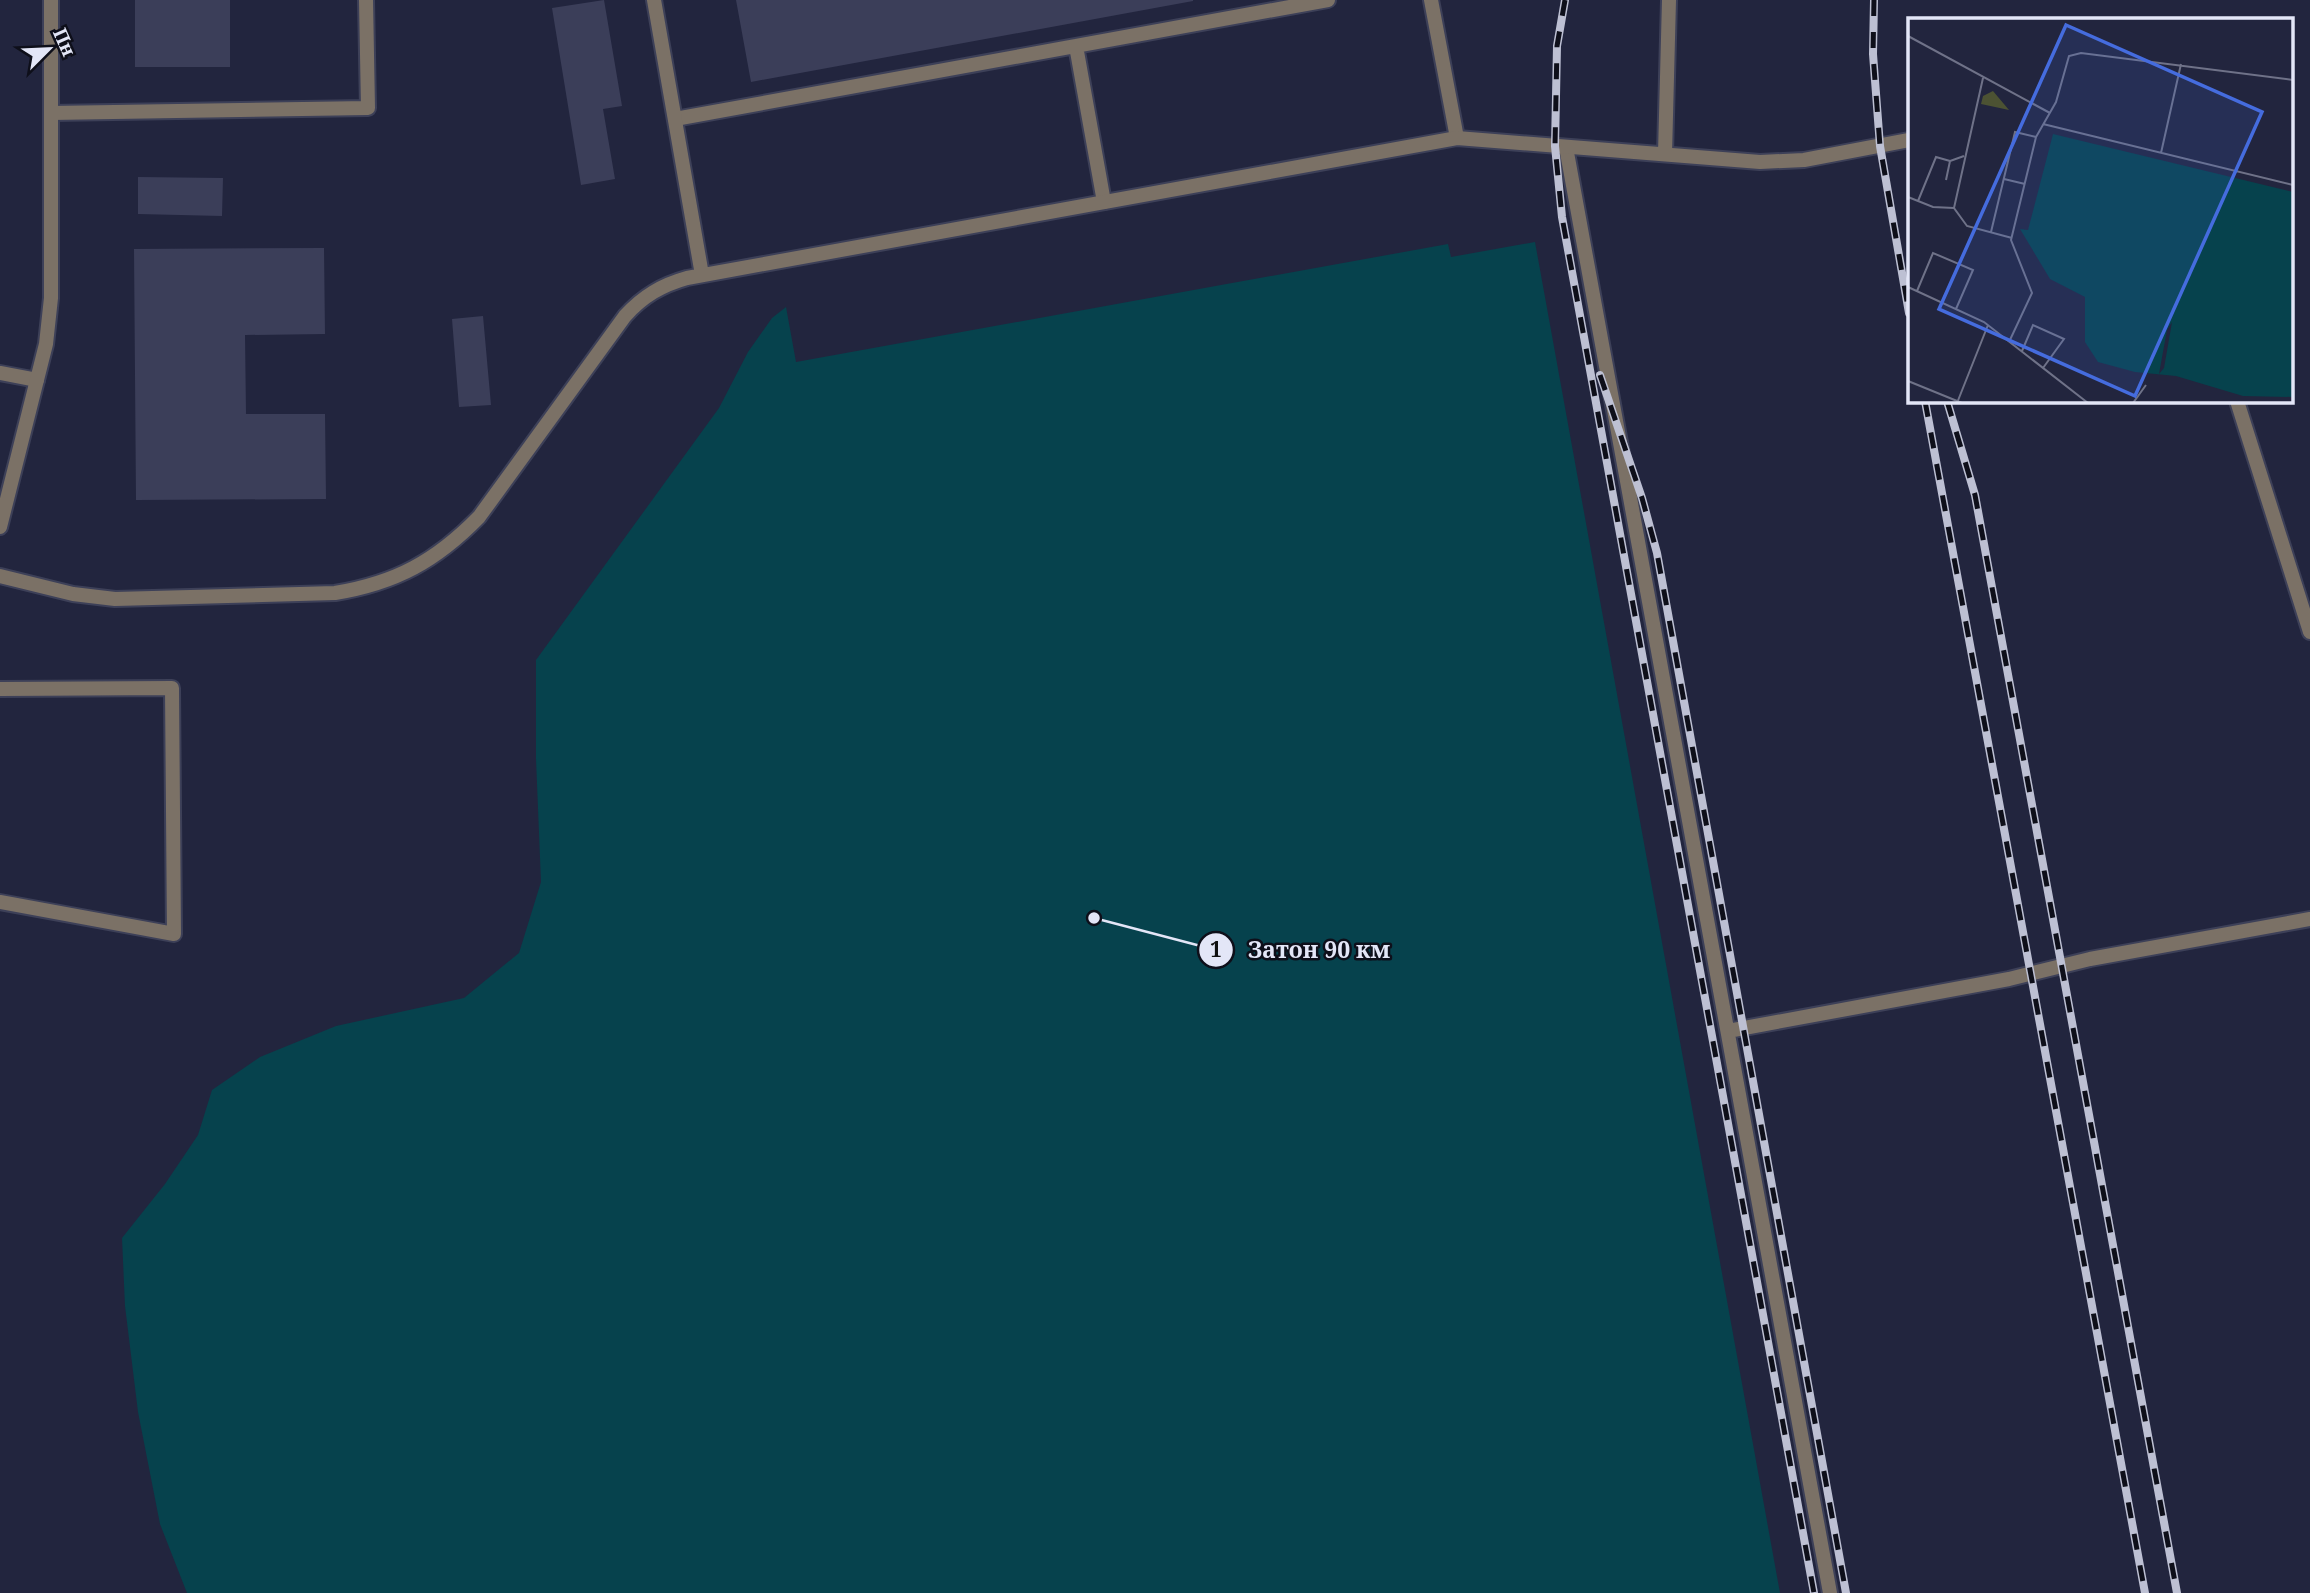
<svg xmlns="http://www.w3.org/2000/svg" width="2310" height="1593" viewBox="0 0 2310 1593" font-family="'Noto Serif',serif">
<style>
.water{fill:#06424d}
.building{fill:#3b3e59}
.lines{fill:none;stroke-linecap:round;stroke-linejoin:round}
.lane-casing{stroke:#3d4058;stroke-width:18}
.street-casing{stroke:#3d4058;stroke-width:18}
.lane{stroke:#7b7166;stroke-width:14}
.street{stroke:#7b7166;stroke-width:14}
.rail-casing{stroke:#bdc0d3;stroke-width:8}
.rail{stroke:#0e0f1a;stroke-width:5;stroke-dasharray:16;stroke-linecap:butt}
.inset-road{fill:none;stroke:#6f7288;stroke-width:2}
.view{fill:#456cde;fill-opacity:0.15;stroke:#456cde;stroke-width:3.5}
.inset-edge{fill:none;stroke:#e3e6f7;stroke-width:3.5}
.leader{fill:none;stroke:#e3e6f7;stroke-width:2.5}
.callout-dot{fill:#e3e6f7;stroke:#0e0f1a;stroke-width:2.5}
.mark-label{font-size:21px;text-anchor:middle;font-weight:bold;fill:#111}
.callout-label{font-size:23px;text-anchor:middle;font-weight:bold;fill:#e3e6f7;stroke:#0e0f1a;stroke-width:5;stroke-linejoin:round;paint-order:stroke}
</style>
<rect width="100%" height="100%" fill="#22253e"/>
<!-- water -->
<path class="water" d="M1535,242L1780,1593H187L160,1524L138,1412L125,1306L122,1238L165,1184L198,1135L212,1090L260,1057L336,1026L464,998L519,953L541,882L536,759V660L719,408L748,352L772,318L786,307L796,362L1448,244L1451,257Z"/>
<!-- building -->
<path class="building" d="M135,0H230V67H135Z
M604,0L622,106L603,109L615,179L581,185L552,8Z
M736,0H1193V1L751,82Z
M138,177L223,178L222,216L138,214Z
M324,248L325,334L245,335L246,414H325L326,499L136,500L134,249Z
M483,316L491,405L459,407L452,319Z"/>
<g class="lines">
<defs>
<path id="lane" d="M1431,0L1457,138
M1076,46L1104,202
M51,113L368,108L366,0
M675,119L1328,0
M1566,147L1830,1593
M0,373L37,380
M0,689L172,688L174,934L0,902
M1728,1031L2009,979L2090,959L2310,919"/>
<path id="street" d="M654,0L702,275
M1665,154L1669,0
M2237,401L2310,632
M0,527L46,344L51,298V0
M0,576L73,594L115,599L335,593C396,583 436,561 479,517L625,316C643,296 662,285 687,278L1457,138L1760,162L1804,160L1909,140"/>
</defs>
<!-- lane casing -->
<use href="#lane" class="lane-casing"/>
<!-- street casing -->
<use href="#street" class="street-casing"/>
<!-- lane -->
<use href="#lane" class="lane"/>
<!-- street -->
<use href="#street" class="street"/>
<defs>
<path id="rail" d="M1565,0L1557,46L1555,146L1562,217L1814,1593
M1874,0L1873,54L1880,146L1909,313
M1600,375L1642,498L1657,553L1846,1593
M1925,401L2145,1593
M1947,401L1975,495L2177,1593"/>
</defs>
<!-- rail casing -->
<use href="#rail" class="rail-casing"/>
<!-- rail -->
<use href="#rail" class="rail"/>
</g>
<!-- overview -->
<g transform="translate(1908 18)">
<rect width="385" height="385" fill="#22253e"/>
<path d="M85,73L101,92L73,86L75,78Z" fill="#4c5233"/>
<path d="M145,116L385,174V379L335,378L268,358L227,354L190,344L177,324V279L142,261L112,211L120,212Z" fill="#06424d"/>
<path d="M264,304L256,350L251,356L259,312Z" fill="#22253e"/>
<path class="inset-road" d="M0,18L142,95M75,60L46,190L59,208L104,220M135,106L385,167M253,135L273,46M96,161L117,166M38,162L42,143L56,138M0,179L25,189L46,190M10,183L28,139L42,143M83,214L107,114L128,119M0,269L76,304L180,385M9,273L25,235L65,252L48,291M101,324L124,275L103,222L128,119L148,84L161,38L173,35L385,62M114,333L125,307L156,321L135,350M0,363L54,385M49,385L80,307M225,385L238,367"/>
<path class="view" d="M158,7L354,94L227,378L31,291Z"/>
<rect width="385" height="385" class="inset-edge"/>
</g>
<!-- callouts -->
<path class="leader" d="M1094 918L1216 950"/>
<g class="callout-dot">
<circle cx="1094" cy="918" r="7"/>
<circle cx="1216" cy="950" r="18"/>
</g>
<g class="mark-label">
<text x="1216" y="957">1</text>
</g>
<g class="callout-label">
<text x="1319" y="958">Затон 90 км</text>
</g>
<!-- north arrow -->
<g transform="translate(49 49) rotate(66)" stroke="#0e0f1a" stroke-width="5" paint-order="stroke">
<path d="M0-5L12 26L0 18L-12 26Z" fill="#e3e6f7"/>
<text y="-10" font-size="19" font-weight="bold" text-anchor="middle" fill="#e3e6f7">Пн</text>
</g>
</svg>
